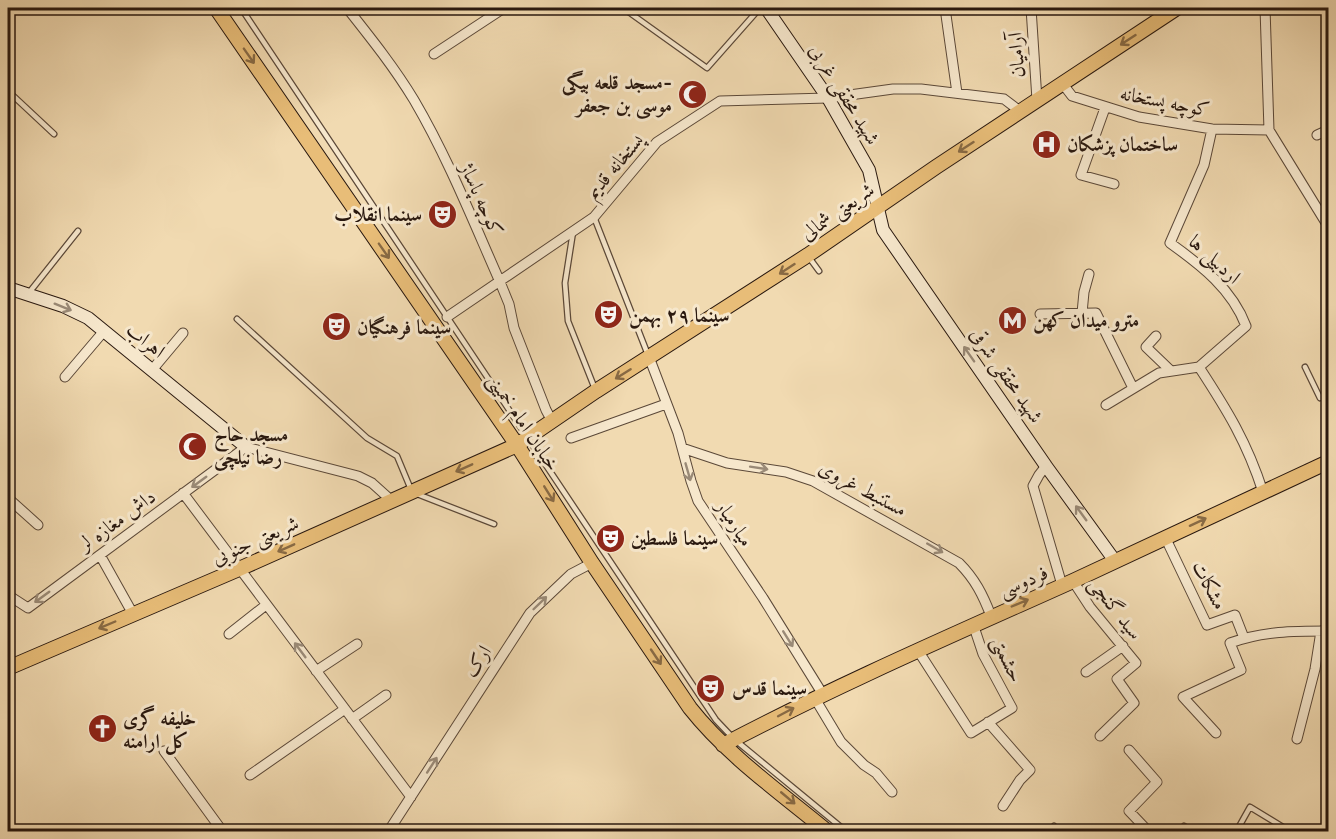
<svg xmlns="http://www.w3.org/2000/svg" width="1336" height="839" viewBox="0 0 1336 839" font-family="'Libre Caslon Text',Amiri,serif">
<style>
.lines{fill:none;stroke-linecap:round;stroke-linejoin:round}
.lane-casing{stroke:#5b4838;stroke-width:7}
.street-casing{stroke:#5b4838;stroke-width:11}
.secondary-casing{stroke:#29180f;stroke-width:14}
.primary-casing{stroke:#29180f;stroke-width:16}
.lane{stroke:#f6e7cc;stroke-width:4.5}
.street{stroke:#f6e7cc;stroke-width:9}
.secondary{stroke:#f6e7cc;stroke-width:12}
.primary{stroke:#e8bd78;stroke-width:14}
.oneway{stroke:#886a44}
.oneway2{stroke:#9a8a77}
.labels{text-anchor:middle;stroke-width:6;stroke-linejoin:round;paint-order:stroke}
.street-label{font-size:20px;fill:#29180f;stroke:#f6e7cc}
.poi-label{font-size:20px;font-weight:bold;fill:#29180f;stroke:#f6e7cc;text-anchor:start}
</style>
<rect width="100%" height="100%" fill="#f1dab1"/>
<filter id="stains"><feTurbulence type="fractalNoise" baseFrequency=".00333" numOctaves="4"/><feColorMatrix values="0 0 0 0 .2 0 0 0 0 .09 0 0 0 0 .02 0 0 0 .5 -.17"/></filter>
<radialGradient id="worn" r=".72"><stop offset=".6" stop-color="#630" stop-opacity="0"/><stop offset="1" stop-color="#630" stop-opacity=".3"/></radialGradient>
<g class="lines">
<defs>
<path id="lane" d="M241,8L716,720L734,739L847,832
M623,8L707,68L760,8
M8,91L54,134
M594,217L648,355
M573,232L565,283L568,321L595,389
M808,256L819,271
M28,294L78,231
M237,319L367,438L397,456L412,492L494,524
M1305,367L1320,398L1328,393
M1054,826L1060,832
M1184,826L1193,832
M1236,832L1250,807L1291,832"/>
<path id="street" d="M347,8C370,37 394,67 414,100C448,158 473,221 500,282L509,304L514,328L546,410L552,421
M945,8L957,93
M1031,8L1037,100
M1265,8L1269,130L1328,226
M434,54L504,8
M1062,83L1072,96L1139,117L1212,129L1269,130
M1105,108L1081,175L1114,184
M1317,135L1328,130
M1082,313L1084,292L1089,274
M1040,314L1096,313L1133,388
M447,317L594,217L657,142L720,101L828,98L893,89H921L1004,99L1021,112
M1156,336L1146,347L1170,370
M649,357L678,433L691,481L698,501L763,598L822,693
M1199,367C1227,410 1247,442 1263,492
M152,370L183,333
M65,377L104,331
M1106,405L1159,373L1199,367L1246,326C1232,289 1202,266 1170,243L1204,165L1212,129
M571,438L666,404
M682,448L727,463L786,472L813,481L959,563C975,579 983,595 991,616
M8,457V458
M1046,466L1039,475L1033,486L1062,585
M183,493L411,797
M8,498L38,525
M1165,537L1207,625L1235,615L1244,638
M100,555L133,614
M1073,581L1090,607L1136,663L1117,679L1134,703L1100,736
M8,595L28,608L246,447L358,476L372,483L392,501
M229,634L266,605
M917,649L971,733L1012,708L983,654L973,624
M316,671L357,644
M1086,672L1123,646
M814,697L841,742L864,765L876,773L892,792
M352,719L386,695
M988,722L1030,770L1020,780L1003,806
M1216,733L1183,697L1241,670L1230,643C1263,631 1294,631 1328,631
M1297,739L1315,669L1321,631
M1129,750L1157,782L1129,811L1149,832
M164,751L223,832
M250,775L345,709
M388,832L530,613L571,574L592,563"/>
<path id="secondary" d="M766,8L828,98L869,170L883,230L1046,466L1115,561
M8,288L63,306L88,318L246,447"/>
<path id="primary" d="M216,8L517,445L592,563L690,708C728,756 781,793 828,832
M8,668L239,569L517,445L596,391L808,255L936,167L1177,8
M723,745C837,685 955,634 1073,581C1158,542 1243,501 1328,462"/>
</defs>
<!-- lane casing -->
<use href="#lane" class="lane-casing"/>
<!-- street casing -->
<use href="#street" class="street-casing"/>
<!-- secondary casing -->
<use href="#secondary" class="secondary-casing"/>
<!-- primary casing -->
<use href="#primary" class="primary-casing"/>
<!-- lane -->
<use href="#lane" class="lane"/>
<!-- street -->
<use href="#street" class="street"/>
<!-- secondary -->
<use href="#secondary" class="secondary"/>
<!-- primary -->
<use href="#primary" class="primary"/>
</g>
<!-- one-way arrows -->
<defs><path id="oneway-shaft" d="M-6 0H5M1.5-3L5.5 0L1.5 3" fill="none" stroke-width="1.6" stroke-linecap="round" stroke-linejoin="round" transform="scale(1.5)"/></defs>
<g class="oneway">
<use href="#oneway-shaft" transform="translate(1128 40) rotate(147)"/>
<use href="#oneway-shaft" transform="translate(249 56) rotate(55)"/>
<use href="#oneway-shaft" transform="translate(966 147) rotate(147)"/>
<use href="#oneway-shaft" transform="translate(384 251) rotate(55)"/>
<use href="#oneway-shaft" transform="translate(787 269) rotate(147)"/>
<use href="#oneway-shaft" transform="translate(623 374) rotate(148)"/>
<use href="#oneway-shaft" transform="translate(464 468) rotate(156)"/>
<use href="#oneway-shaft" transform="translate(549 494) rotate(58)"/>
<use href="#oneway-shaft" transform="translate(1198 522) rotate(-25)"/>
<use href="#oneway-shaft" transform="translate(286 548) rotate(156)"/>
<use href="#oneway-shaft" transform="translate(1020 603) rotate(-23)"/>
<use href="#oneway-shaft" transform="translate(107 625) rotate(157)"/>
<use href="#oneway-shaft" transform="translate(656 657) rotate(56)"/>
<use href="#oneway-shaft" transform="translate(786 712) rotate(-28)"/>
<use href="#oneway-shaft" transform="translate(788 798) rotate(40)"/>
</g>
<g class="oneway2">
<use href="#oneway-shaft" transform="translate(63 307) rotate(22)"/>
<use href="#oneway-shaft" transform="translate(969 354) rotate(-125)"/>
<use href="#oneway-shaft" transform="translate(759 468) rotate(9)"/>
<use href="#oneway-shaft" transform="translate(688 472) rotate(74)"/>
<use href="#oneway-shaft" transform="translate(199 482) rotate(144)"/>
<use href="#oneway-shaft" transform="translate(1081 513) rotate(-126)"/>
<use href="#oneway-shaft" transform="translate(935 548) rotate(30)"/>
<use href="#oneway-shaft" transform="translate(42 597) rotate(144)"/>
<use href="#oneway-shaft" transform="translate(540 603) rotate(-44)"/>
<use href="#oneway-shaft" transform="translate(788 639) rotate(58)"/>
<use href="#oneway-shaft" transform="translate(300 650) rotate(-127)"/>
<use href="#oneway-shaft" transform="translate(432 765) rotate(-57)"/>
</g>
<!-- icons -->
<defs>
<symbol id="mosque-disc" viewBox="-11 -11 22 22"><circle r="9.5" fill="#8f2418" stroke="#f6e7cc"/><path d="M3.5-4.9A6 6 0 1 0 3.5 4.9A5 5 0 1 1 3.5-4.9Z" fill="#fff"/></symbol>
<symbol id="hospital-disc" viewBox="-11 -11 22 22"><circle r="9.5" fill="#8f2418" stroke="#f6e7cc"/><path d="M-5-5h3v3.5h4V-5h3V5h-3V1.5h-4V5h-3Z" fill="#fff"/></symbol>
<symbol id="theatre-disc" viewBox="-11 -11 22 22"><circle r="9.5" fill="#8f2418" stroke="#f6e7cc"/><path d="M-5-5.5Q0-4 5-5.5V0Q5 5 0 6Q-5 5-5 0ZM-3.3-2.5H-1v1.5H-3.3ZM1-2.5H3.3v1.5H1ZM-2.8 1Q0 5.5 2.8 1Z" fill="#fff"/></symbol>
<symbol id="metro-disc" viewBox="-11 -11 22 22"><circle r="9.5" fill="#8f2418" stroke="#f6e7cc"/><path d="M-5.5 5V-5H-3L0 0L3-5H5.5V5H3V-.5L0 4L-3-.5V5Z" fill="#fff"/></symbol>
<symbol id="church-disc" viewBox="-11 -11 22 22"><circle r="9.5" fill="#8f2418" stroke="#f6e7cc"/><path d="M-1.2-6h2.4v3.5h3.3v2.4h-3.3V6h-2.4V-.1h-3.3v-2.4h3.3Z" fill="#fff"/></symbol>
</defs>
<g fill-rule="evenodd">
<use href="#mosque-disc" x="676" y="78" width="33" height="33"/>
<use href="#hospital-disc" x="1030" y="128" width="33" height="33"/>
<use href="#theatre-disc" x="426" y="198" width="33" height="33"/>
<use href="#theatre-disc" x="592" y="298" width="33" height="33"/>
<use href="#metro-disc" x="996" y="304" width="33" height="33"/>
<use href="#theatre-disc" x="320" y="310" width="33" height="33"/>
<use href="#mosque-disc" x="176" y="430" width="33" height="33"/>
<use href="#theatre-disc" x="594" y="522" width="33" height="33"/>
<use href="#theatre-disc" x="694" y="672" width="33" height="33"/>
<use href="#church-disc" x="86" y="712" width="33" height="33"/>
</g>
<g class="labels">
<!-- street labels -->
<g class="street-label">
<text transform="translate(1016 55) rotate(-94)" y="7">آرامیان</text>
<text transform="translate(845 94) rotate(58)" y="7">شهید محققی غربی</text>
<text transform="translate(1165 101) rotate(11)" y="7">کوچه پستخانه</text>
<text transform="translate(614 166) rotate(-50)" y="7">پستخانه قدیم</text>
<text transform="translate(482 199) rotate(66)" y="7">کوچه پاساژ</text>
<text transform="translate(837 211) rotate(-35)" y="7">شریعتی شمالی</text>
<text transform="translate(1215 259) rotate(42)" y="7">اردبیلی ها</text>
<text transform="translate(146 340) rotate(39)" y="7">اهراب</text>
<text transform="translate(1007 375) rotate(55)" y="7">شهید محققی شرقی</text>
<text transform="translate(524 422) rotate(56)" y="7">خیابان امام خمینی</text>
<text transform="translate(863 488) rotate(28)" y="7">مستنبط غروی</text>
<text transform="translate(117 520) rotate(-36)" y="7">داش مغازه لر</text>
<text transform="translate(735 523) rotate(57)" y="7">میارمیار</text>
<text transform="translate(255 540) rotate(-24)" y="7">شریعتی جنوبی</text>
<text transform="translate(1023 581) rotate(-23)" y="7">فردوسی</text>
<text transform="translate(1210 585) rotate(62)" y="7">مشکات</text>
<text transform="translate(1116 608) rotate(52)" y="7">سید گنجی</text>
<text transform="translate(1008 659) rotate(65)" y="7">حشمتی</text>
<text transform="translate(477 661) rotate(-57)" y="7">ارک</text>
</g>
<!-- poi labels -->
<g class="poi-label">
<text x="672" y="89" text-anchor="end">مسجد قلعه بیگی-<tspan x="672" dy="23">موسی بن جعفر</tspan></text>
<text x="1067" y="151">ساختمان پزشکان</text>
<text x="422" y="221" text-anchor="end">سینما انقلاب</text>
<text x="629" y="322">سینما ۲۹ بهمن</text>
<text x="1033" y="327">مترو میدان کهن</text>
<text x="357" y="334">سینما فرهنگیان</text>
<text x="214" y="441">مسجد حاج<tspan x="214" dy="23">رضا نیلچی</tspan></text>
<text x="631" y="545">سینما فلسطین</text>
<text x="732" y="695">سینما قدس</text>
<text x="123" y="725">خلیفه گری<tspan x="123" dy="23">کل ارامنه</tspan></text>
</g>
</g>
<!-- margin -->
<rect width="1336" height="839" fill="none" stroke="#f1dab1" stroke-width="30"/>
<rect x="9" y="9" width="1318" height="821" fill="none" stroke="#29180f" stroke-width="3"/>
<rect x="15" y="15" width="1306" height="809" fill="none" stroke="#29180f" stroke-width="1.5"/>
<rect width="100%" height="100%" filter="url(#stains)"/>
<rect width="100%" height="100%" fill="url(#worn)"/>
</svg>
